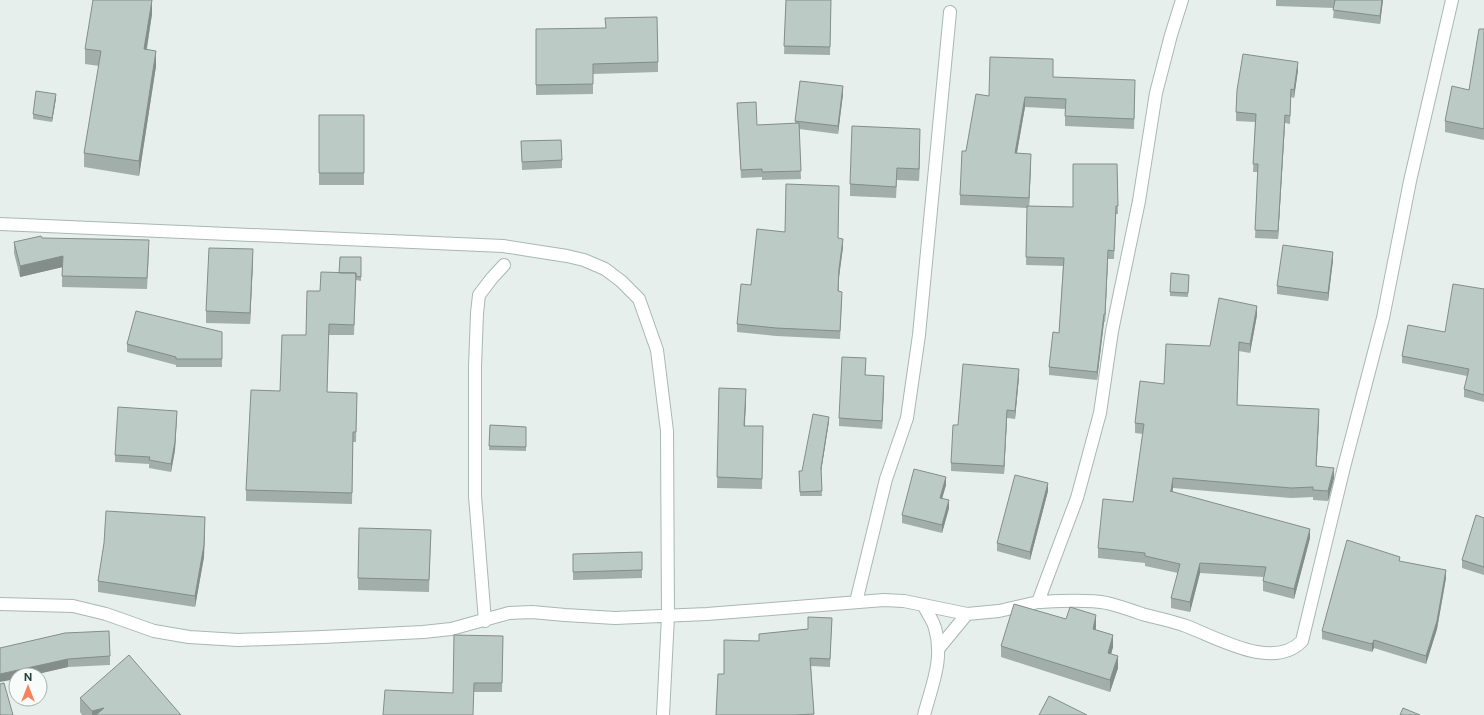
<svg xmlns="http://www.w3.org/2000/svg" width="1484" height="715" viewBox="0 0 1484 715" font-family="'Public Sans',sans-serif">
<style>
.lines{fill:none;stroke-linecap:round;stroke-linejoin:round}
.minor-casing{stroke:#a8b8b2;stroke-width:14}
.minor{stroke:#fff;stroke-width:12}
.wall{fill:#a1aea9}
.shaded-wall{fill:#838d89}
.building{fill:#bbcac4;stroke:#838d89}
</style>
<rect width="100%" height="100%" fill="#e6efeb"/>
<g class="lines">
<defs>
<path id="minor" d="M0,224L503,246L567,256L584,260L605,269L621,281L639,299L657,350L667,431L668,616L663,715
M856,602L886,479L907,418L919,335L950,12
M1038,602C1059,601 1087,599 1107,603C1119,606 1131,610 1142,614C1157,618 1172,621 1186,626C1218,638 1273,671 1302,641L1344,467L1383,318L1410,181L1452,0
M0,604L73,606L106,614L154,631L189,637L238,640L323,637L423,632L451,629L509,613L532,612L565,615L615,618L707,614L884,600L904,601L967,614L999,611L1038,602L1077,498L1100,413L1112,331L1139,201L1156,93L1171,35L1182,0
M924,606C927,613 933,620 935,628C944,659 932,685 924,715
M485,621L475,496V367L477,313L479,295L492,278L504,265
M939,648L967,614"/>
</defs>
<!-- minor casing -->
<use href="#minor" class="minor-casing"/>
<!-- minor -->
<use href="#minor" class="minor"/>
</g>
<!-- wall -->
<path class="wall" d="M786,0H831L830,55L784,54Z
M1276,0H1383L1380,24L1333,18L1334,8L1276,6Z
M152,14L147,49L156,66L139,176L84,167V153L99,66L85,64V49Z
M536,29L658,62V72L593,74V94L536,95Z
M1484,29V140L1445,132V121L1469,90Z
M1053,69V77L1135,90L1134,129L1065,126V109L1025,107L1017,153L1031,164L1029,206L1073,207L1117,164L1118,214H1116L1114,259H1108L1105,322H1104L1097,380L1049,375V367L1059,333L1063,266L1026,265L1027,208L960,205V195L966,151L989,96Z
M1298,70L1294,98L1291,97L1290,124L1285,123L1278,239L1255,238L1258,172H1253L1255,122L1236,121V112Z
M843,94L838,134L799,129L801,179L762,180V177L741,178L737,103L757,125L795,124V121Z
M56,98L52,122L33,119V114Z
M319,115H364V185H319Z
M521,141L562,160V168L522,170Z
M920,141L919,181L897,180L896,198L850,196V184Z
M42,238L149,251L147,289L62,287V267L20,277L14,253V242Z
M838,238L843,247L839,277V291L842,300L840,339L776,336L737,332V324L751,285Z
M361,257V281L356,280L354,335H329L327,392L357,393L356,442H353L352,504L246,501V490L280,391L306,335L320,291L339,273Z
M1333,260L1328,301L1277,294V286Z
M253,261L250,324L206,323V311Z
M1189,275L1188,297L1170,296V292Z
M1484,289V402L1464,397V389L1467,376L1402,363V356L1445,332Z
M1257,315L1250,353L1239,351L1237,405L1319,419L1316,466L1334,478L1328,501L1313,500V497L1291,498L1173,488L1172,492L1310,538L1294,599L1263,591V581L1264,577L1200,573L1190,612L1171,608V598L1178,573L1145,566V563L1098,558V548L1133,502L1143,434L1135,433V423L1164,384Z
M222,332V367H176V365L127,352V344Z
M866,366L865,375L884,384L882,429L839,426V418Z
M1019,377L1015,419L1007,418L1004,474L951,471V463L958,425Z
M719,388L746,399L745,426H763L762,489L717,488Z
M177,418L175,450L171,472L149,468V464L115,462V455Z
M829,421L821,471L822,496H800L799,471H802Z
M490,425L526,427V451L489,450Z
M946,485L942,498L949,508L942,533L902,523V515Z
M1048,491L1030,560L997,551V543Z
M1484,518V575L1462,568V560Z
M205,529L204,557L195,607L98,592V581Z
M431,530L429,592L358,590V578Z
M642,552V578L573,580V554Z
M1400,562L1446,578L1437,629L1426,664L1374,648L1372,652L1322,639V631Z
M832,618L830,667L811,666L814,715H716L718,674H724L759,641V634L808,629Z
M1066,619L1096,627V630L1113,647L1111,654L1118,668L1110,692L1001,657V646Z
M503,636L502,692H474L453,693Z
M0,648L110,656V665L68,667L33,675H16Z
M80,698L181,715H82L80,712Z"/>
<!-- shaded-wall -->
<path class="shaded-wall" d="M152,0V14L144,64V49Z
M1382,0H1383L1380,24V16Z
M156,51V66L139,176V161Z
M1298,62V70L1294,98V90Z
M843,86V94L838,134V126Z
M56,94V98L52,122V118Z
M1025,97V107L1015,163V153Z
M1285,115V123L1278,239V231Z
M920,129V141L919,181V169Z
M1031,154V164L1029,208V198Z
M843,239V247L839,277L838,299L839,269Z
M253,249V261L250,324V313Z
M1108,250V259L1105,322V314Z
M1333,252V260L1328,301V293Z
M63,256V267L20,277V266Z
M1257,306V315L1250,353V344Z
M1104,314V322L1097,380V372Z
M1019,369V377L1015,419V411Z
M884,376V384L882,429V421Z
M746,389V399L744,436V426Z
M1319,409V419L1316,476V466Z
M1007,410V418L1004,474V466Z
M177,411L175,450L171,472V464Z
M829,417V421L821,472V468Z
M1334,468V478L1328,501V491Z
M946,477V485L940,506V498Z
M1173,478V488L1171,501V491Z
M1048,483V491L1030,560V552Z
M949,500V508L942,533V525Z
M205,517L204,557L195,607V596Z
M1310,529V538L1294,599V589Z
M1200,563V573L1190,612V602Z
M1446,570V578L1437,629L1426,664V656Z
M1096,615V627L1093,640V629Z
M1113,635V647L1108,665V653Z
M1374,640V648L1372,652V644Z
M1118,656V668L1110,692V680Z
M68,659V667L33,675H16V679L0,682V674Z
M104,708V715H92V711Z"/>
<!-- building -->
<path class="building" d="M93,0H152L144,49L156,51L139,161L84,153L101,51L85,49Z
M786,0H831L830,47L784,46Z
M1335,0H1382L1380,16L1333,10Z
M657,17L658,62L593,64V84L536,85V29L606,28L605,18Z
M1479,29H1484V129L1445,121L1452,86L1469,90Z
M1243,54L1298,62L1294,90L1291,89L1290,116L1285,115L1278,231L1255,230L1258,164H1253L1256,114L1236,112L1237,90Z
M990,57L1053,59V77L1135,80L1134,119L1065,116L1066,99L1025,97L1015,153L1031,154L1029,198L960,195L962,151H966L976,94L989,96Z
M800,81L843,86L838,126L795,121Z
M36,91L56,94L52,118L33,114Z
M756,102L757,125L799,123L801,171L762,172V169L741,170L737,103Z
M319,115H364V173H319Z
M852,126L920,129L919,169L897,168L896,187L850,184Z
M561,140L562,160L522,162L521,141Z
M1073,164H1117L1118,206H1116L1114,251L1108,250L1105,314H1104L1097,372L1049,367L1053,332L1059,333L1064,258L1026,257L1027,206L1073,207Z
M786,184L839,186L838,238L843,239L839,269L838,291L842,292L840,331L776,328L737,324L741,284L751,285L757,229L785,232Z
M41,236L42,238L149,240L147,278L62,276L63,256L20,266L14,242Z
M1283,245L1333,252L1328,293L1277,286Z
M209,248L253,249L250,313L206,311Z
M340,257H361V277L356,276V273H339Z
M321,272L356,273L354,325L329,324L327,392L357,393L356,432H353L352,493L246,490L251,390L280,391L282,335H306L307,291H320Z
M1171,273L1189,275L1188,293L1170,292Z
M1453,284L1484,289V395L1464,389L1469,369L1402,356L1408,325L1445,332Z
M1219,298L1257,306L1250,344L1239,342L1237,405L1319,409L1316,466L1334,468L1328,491L1313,490V487L1291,488L1173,478L1171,491H1170L1310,529L1294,589L1263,581L1266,567L1200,563L1190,602L1171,598L1180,564L1145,556V553L1098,548L1103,499L1133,502L1144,424L1135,423L1140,381L1164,384L1166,344L1210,346Z
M136,311L222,332V359H176V357L127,344Z
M842,357L866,358L865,375L884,376L882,421L839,418Z
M963,364L1019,369L1015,411L1007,410L1004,466L951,463L953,425H958Z
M719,388L746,389L744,426H763L762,479L717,477Z
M118,407L177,411L175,442L171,464L149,460L150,457L115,455Z
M813,414L829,417L821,468L822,491L800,492L799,471H802Z
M490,425L526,427V447L489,446Z
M914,469L946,477L940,498L949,500L942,525L902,515Z
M1015,475L1048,483L1030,552L997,543Z
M106,511L205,517L204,545L195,596L98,581L104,543Z
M1476,515L1484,518V567L1462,560Z
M359,528L431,530L429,580L358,578Z
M1347,540L1400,557L1399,561L1446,570L1437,621L1426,656L1374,640L1372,644L1322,631Z
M642,552V570L573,572V554Z
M1014,604L1066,619L1070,607L1096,615L1093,629L1113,635L1108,653L1118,656L1110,680L1001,646Z
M808,617L832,618L830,659L810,658L814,714L795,715H716L718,674H724V640L759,641V634L808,629Z
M109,631L110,656L68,659L0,674V648L65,633Z
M454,635L503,636L502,683H474L473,715H383L385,690L453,693Z
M129,655L181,715H96L104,708L92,711L80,698Z
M4,683L13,715H0V684Z
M1049,696L1087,715H1039Z
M1403,708L1420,715H1400Z"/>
<!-- north arrow -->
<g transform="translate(28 687)"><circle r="19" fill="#f7fbf9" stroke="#a3b1ad"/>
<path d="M0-3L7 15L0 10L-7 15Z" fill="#f4845f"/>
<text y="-6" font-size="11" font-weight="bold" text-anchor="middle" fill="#24423a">N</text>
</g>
</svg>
